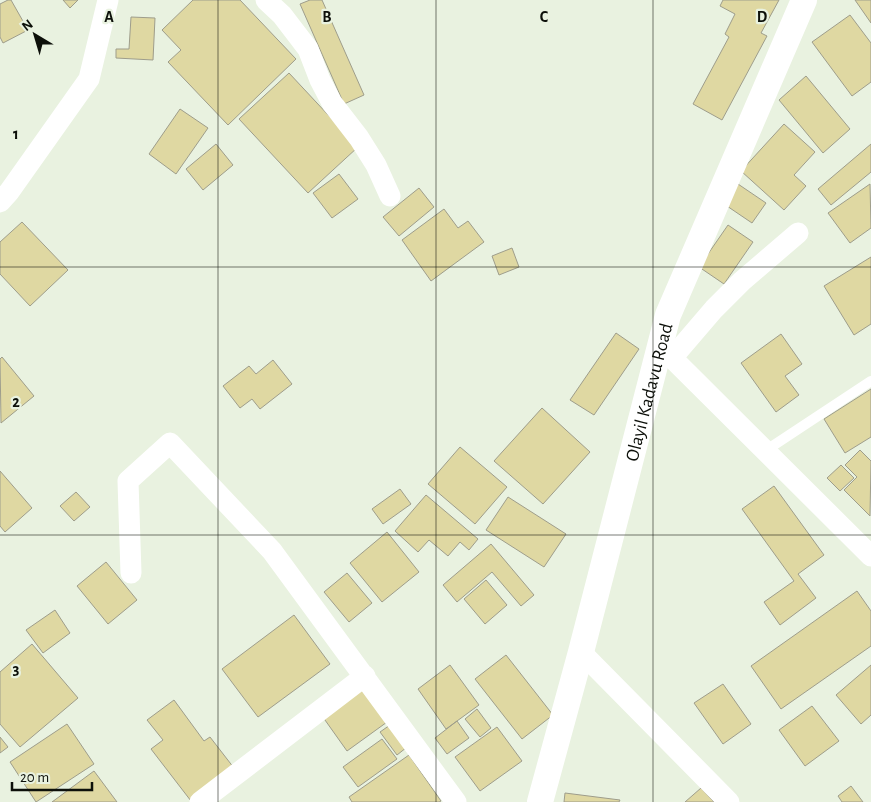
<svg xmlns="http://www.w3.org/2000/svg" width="871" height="802" viewBox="0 0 871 802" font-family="'Alegreya Sans',sans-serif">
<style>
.building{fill:#dfd8a2;stroke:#9e9d8b}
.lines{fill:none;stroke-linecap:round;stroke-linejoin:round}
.service{stroke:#fff;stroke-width:10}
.minor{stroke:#fff;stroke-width:21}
.tertiary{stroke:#fff;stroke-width:26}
.grid{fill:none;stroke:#0d100a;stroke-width:1;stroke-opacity:0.55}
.labels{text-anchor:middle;stroke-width:4.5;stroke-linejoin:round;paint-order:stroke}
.street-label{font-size:19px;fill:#0d100a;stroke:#e9f2e0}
.grid-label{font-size:16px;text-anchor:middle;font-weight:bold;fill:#0d100a;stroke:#e9f2e0;stroke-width:4.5;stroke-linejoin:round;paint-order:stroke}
</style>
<rect width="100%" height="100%" fill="#e9f2e0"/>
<!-- building -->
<path class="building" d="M8,0H11L28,30L3,43L0,37V4Z
M63,0H78L70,8Z
M193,0H240L296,59L228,125L168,62L181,50L162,30Z
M310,0H322L364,95L344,104L300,4Z
M723,0H779L761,33L767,36L722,120L693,104L729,37L725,34L735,14L720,6Z
M855,0H871V23Z
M850,15L871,43V82L852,96L812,42Z
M131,17L155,18L153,60L116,58V49H129Z
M289,73L358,147L308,193L239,119Z
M806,76L850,129L823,153L779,100Z
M180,109L208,128L176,174L149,154Z
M784,124L815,152L794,175L806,186L784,210L741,171Z
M216,144L233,165L203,190L186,169Z
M871,144V172L831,205L818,189Z
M339,174L358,199L332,218L313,193Z
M738,184L766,203L752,223L724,204Z
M870,184L871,228L850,243L828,213Z
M419,188L434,207L399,236L383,217Z
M444,209L458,228L468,221L484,242L431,281L402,240Z
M22,222L68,270L30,306L0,274V242Z
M728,225L753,242L724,284L699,267Z
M512,248L519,267L499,275L492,256Z
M871,257V324L854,335L824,286Z
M616,333L639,349L594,415L570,400Z
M781,334L802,364L785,376L799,395L776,412L741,363Z
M2,357L34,396L1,423L0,359Z
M273,360L292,384L260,409L252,399L240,408L223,386L249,366L256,374Z
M871,389V437L845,453L824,419Z
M542,408L590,452L543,504L494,461Z
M460,447L507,487L475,524L428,484Z
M860,450L871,461L870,516L844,490L857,477L845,465Z
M841,465L854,478L840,491L827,478Z
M0,471L32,508L5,532L0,526Z
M774,486L824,555L798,574L816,598L780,625L764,602L794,581L742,509Z
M400,489L411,504L383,524L372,509Z
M76,492L90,507L74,521L60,506Z
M426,495L478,539L469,550L460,542L448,556L429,540L418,552L395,531Z
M508,497L566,534L544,567L486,530Z
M387,532L419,572L382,602L350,563Z
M491,544L534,595L521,606L492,572L457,602L443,585Z
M106,562L137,600L108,624L77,586Z
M347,573L372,603L349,622L324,592Z
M486,580L507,605L485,624L464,599Z
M857,591L871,611V646L781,709L751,666Z
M55,610L70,633L43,653L26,630Z
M294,615L330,664L258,717L222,669Z
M32,644L78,698L20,747L0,724V672Z
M506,655L553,715L522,739L475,679Z
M450,665L479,705L446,729L418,689Z
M871,665V715L861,724L836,695Z
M366,679L394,717L347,751L320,713Z
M723,684L751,724L723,744L694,703Z
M174,700L204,741L210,737L234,768L191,801L151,749L163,740L147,720Z
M812,706L839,741L805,766L779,730Z
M477,709L491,728L480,737L465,719Z
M400,718L416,740L397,755L380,732Z
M457,721L469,738L447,754L435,738Z
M67,724L94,764L36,802L10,762Z
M497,727L522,761L480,791L455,757Z
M0,737L8,747L0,753Z
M382,739L397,759L358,787L343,767Z
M409,755L441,801L439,802H352L349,797Z
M94,771L117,802H52Z
M851,786L863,802H842L838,796Z
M701,788L714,802H685Z
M565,793L620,800L619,802H564Z"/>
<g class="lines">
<!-- service -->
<path class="service" d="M765,451L871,381"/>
<!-- minor -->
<path class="minor" d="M266,0L282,15L308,49L320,80L332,103L359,138L376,165L390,196
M0,202L9,192L89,79L108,0
M660,346L871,556
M672,358L714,309L742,281L798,233
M131,573L128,481L170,443L272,551L456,802
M581,652L729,802
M200,802L365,676"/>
<!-- tertiary -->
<path class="tertiary" id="s1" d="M540,802L581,652L668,315L804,0"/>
</g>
<!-- grid -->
<path class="grid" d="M218,0V802M436,0V802M653,0V802M0,267H871M0,535H871"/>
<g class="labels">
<!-- street labels -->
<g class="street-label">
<text dy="7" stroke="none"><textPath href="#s1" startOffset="424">Olayil Kadavu Road</textPath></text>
</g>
</g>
<g class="grid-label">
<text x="109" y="22">A</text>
<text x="327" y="22">B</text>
<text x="544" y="22">C</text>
<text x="762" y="22">D</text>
<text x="16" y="139">1</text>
<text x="16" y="407">2</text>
<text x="16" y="674">3</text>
</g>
<!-- north arrow -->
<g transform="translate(35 35) rotate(322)" stroke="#e9f2e0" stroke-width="4" paint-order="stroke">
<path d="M0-4L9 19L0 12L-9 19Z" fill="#0d100a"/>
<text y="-8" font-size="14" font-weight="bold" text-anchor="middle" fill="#0d100a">N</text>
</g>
<!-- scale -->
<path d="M12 782v8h80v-8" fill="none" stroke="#0d100a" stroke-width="2.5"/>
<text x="20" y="782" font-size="15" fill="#0d100a" stroke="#e9f2e0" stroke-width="4" paint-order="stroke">20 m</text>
</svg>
